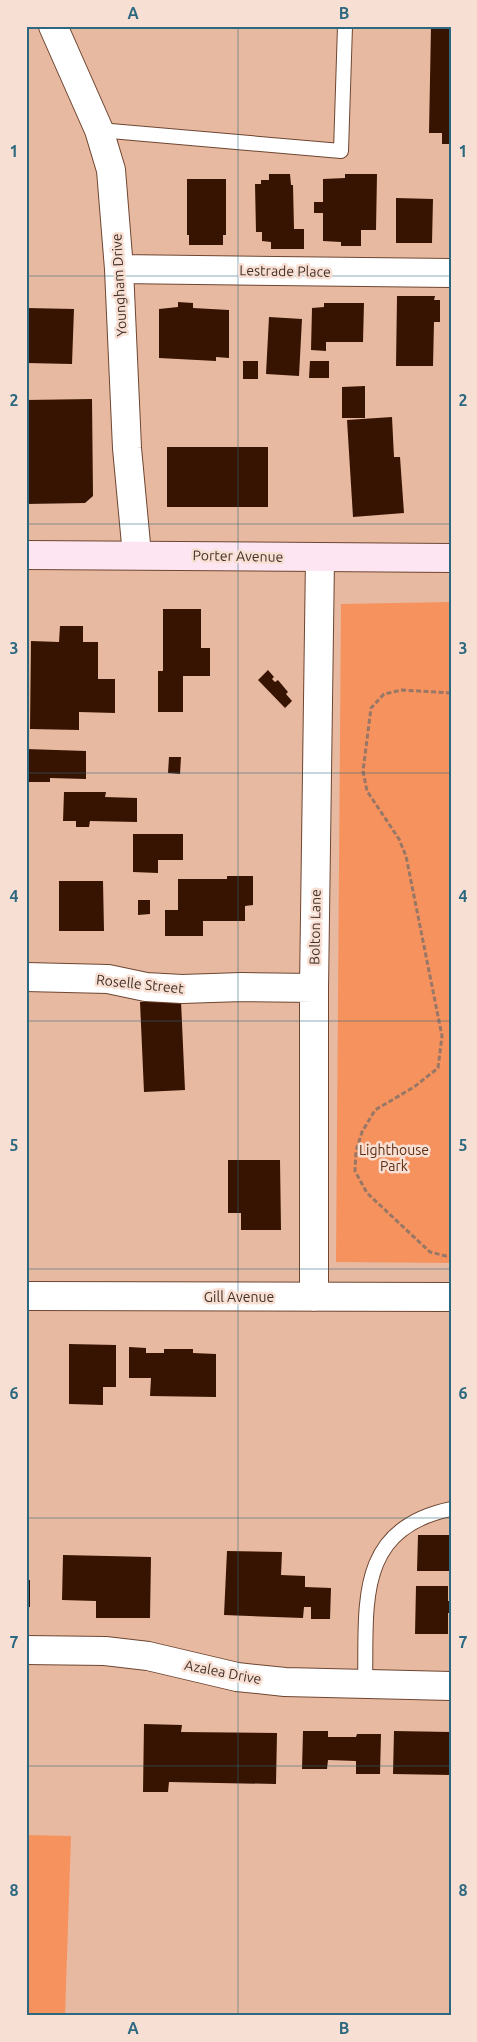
<svg xmlns="http://www.w3.org/2000/svg" width="477" height="2042" viewBox="0 0 477 2042" font-family="Ubuntu,sans-serif">
<style>
.green{fill:#f6925e}
.building{fill:#371401}
.lines{fill:none;stroke-linecap:round;stroke-linejoin:round}
.service-casing{stroke:#6e4632;stroke-width:16}
.minor-casing{stroke:#6e4632;stroke-width:30}
.secondary-casing{stroke:#6e4632;stroke-width:30}
.path{stroke:#987766;stroke-width:3;stroke-dasharray:5 2.5;stroke-linecap:butt}
.service{stroke:#fff;stroke-width:14}
.minor{stroke:#fff;stroke-width:28}
.secondary{stroke:#fde6f2;stroke-width:28}
.grid{fill:none;stroke:#2c6880;stroke-width:1;stroke-opacity:0.55}
.labels{text-anchor:middle;stroke-width:5;stroke-linejoin:round;paint-order:stroke}
.street-label{font-size:14px;fill:#433027;stroke:#f8dfd3}
.park-label{font-size:14px;fill:#5d2e13;stroke:#f8dfd3}
.neatline{fill:none;stroke:#2c6880;stroke-width:2}
.grid-label{font-size:16px;text-anchor:middle;font-weight:bold;fill:#2c6880}
</style>
<rect width="100%" height="100%" fill="#e8b9a1"/>
<!-- green -->
<path class="green" d="M451,602V1263L336,1262L341,604Z
M26,1835L71,1836L65,2016H26Z"/>
<!-- building -->
<path class="building" d="M431,26H451V144H442V133H429Z
M269,174H290L291,185H293L294,229H304V249H271V242L262,241V232H256L255,184H261V180H269Z
M345,174H377L376,230H361V246H341V242L323,241V213H314V202H323V179L345,178Z
M187,179H226V235H223V245H189V235H187Z
M396,198L433,199L432,243H396Z
M397,296H435L434,300H440V322H434L433,366H396Z
M178,302L193,303V308L229,310V358L216,357V361L159,358V309L178,307Z
M324,303H364L363,342H326V351L311,350L312,308L324,307Z
M26,308L74,309L72,364L26,363Z
M269,317L302,319L299,376L266,374Z
M243,361H258V379H243Z
M310,361H329V378H309Z
M365,386V418H342V387Z
M92,399L93,496L85,503L26,504V400Z
M392,417L394,457H400L404,513L353,517L347,420Z
M167,447H268V507H167Z
M163,609H201V648H210V676H183V712H158V671H163Z
M60,626H83V642H98V679H115V713L79,712V730L30,729L31,641L59,642Z
M268,670L274,677L272,679L275,682L278,680L288,692L286,694L292,701L285,708L258,680Z
M26,749L86,751V779L50,778V782H26Z
M169,757H181L180,774L168,773Z
M64,792H106L105,797L137,798V822L90,821L89,827H76V821H63Z
M133,834H183V860H158V873L133,872Z
M227,876H253V905L245,906V921H203V936H165V910H178V879H227Z
M59,881H103L104,931H59Z
M138,900H150V914L138,915Z
M181,1001L185,1090L144,1092L140,1002Z
M228,1160H280L281,1230H241V1213H228Z
M69,1344L116,1345V1387H103V1405L69,1404Z
M129,1347L146,1348V1353H164V1349H193V1353L216,1354V1397L150,1396L151,1378H129Z
M418,1535H451V1571H417Z
M227,1551L282,1552L281,1575L305,1576V1587L331,1588L330,1619H311V1607H304L303,1618L224,1615Z
M63,1555L151,1557L150,1618H96V1601L62,1600Z
M26,1580H30V1607H26Z
M416,1586H448V1601H451V1613H448V1634H415Z
M144,1724L182,1725L181,1732L277,1733L276,1784L169,1782L168,1792H143Z
M303,1731H328V1737H356L357,1734H381L380,1774H356V1761L328,1760L327,1769H302Z
M394,1731L451,1732V1775L393,1774Z"/>
<g class="lines">
<defs>
<path id="service" d="M99,130L341,151L345,26
M365,1684C367,1606 354,1529 451,1509"/>
<path id="minor" d="M53,26L99,130L111,170L119,269L127,448L137,555
M119,269L451,273
M26,977L108,979L146,987L182,989L242,987L314,988
M26,1296L451,1297
M314,1297V988L320,558
M26,1650L105,1651L148,1656L237,1677L285,1682L451,1686"/>
<path id="secondary" d="M26,555L451,558"/>
</defs>
<!-- service casing -->
<use href="#service" class="service-casing"/>
<!-- minor casing -->
<use href="#minor" class="minor-casing"/>
<!-- secondary casing -->
<use href="#secondary" class="secondary-casing"/>
<!-- path -->
<path class="path" d="M451,693L402,690L384,694L371,708L363,771L367,791L399,839L406,856L442,1036L438,1068L414,1087L375,1110L362,1132L356,1151L355,1171L367,1193L430,1252L446,1256L451,1255"/>
<!-- service -->
<use href="#service" class="service"/>
<!-- minor -->
<use href="#minor" class="minor"/>
<!-- secondary -->
<use href="#secondary" class="secondary"/>
</g>
<!-- grid -->
<path class="grid" d="M238,26V2016M26,276H451M26,524H451M26,773H451M26,1021H451M26,1269H451M26,1518H451M26,1766H451"/>
<g class="labels">
<!-- street labels -->
<g class="street-label">
<text transform="translate(285 271) rotate(1)" y="5">Lestrade Place</text>
<text transform="translate(119 285) rotate(-93)" y="5">Youngham Drive</text>
<text transform="translate(238 556) rotate(1)" y="5">Porter Avenue</text>
<text transform="translate(315 927) rotate(-89)" y="5">Bolton Lane</text>
<text transform="translate(140 984) rotate(6)" y="5">Roselle Street</text>
<text x="239" y="1302">Gill Avenue</text>
<text transform="translate(223 1672) rotate(11)" y="5">Azalea Drive</text>
</g>
<!-- park labels -->
<g class="park-label">
<text x="394" y="1155">Lighthouse<tspan x="394" dy="16">Park</tspan></text>
</g>
</g>
<!-- border -->
<rect width="477" height="2042" fill="none" stroke="#f8dfd3" stroke-width="55"/>
<rect x="28" y="28" width="422" height="1986" class="neatline"/>
<g class="grid-label">
<text x="133" y="19">A</text>
<text x="344" y="19">B</text>
<text x="14" y="157">1</text>
<text x="463" y="157">1</text>
<text x="14" y="406">2</text>
<text x="463" y="406">2</text>
<text x="14" y="654">3</text>
<text x="463" y="654">3</text>
<text x="14" y="902">4</text>
<text x="463" y="902">4</text>
<text x="14" y="1151">5</text>
<text x="463" y="1151">5</text>
<text x="14" y="1399">6</text>
<text x="463" y="1399">6</text>
<text x="14" y="1648">7</text>
<text x="463" y="1648">7</text>
<text x="14" y="1896">8</text>
<text x="463" y="1896">8</text>
<text x="133" y="2034">A</text>
<text x="344" y="2034">B</text>
</g>
</svg>
